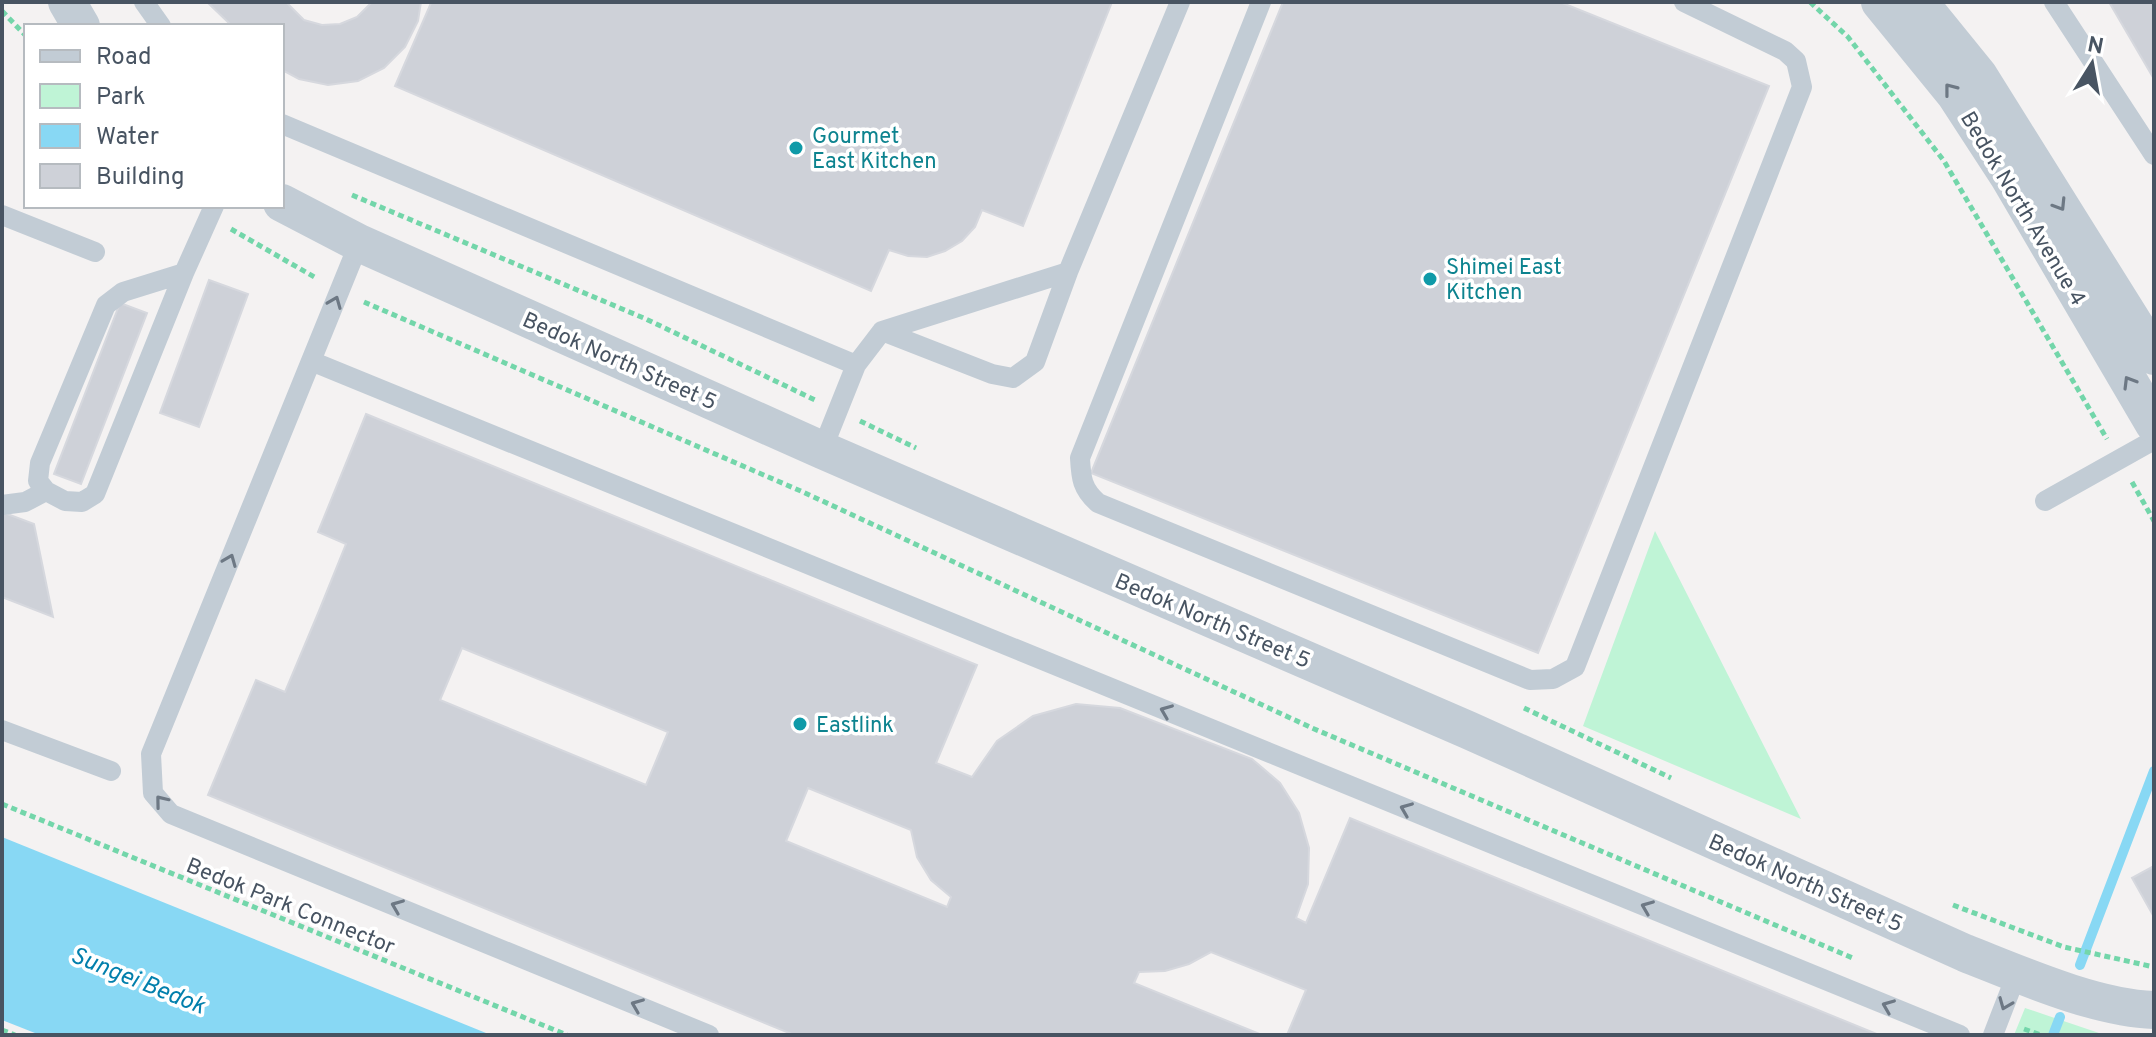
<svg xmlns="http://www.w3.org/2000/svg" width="2156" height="1037" viewBox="0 0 2156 1037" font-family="Overpass,sans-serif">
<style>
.green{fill:#bff4d6}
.water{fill:#88d8f4}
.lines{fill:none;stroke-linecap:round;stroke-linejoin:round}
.stream{stroke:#88d8f4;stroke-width:10}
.building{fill:#ced1d8;stroke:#d6d8de;stroke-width:2;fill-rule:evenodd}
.path{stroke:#73d6aa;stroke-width:5;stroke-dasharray:6 4;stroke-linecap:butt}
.lane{stroke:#c2ccd5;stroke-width:20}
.street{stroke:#c2ccd5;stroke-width:38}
.oneway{stroke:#6d7884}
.culture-dot{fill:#0f9aa8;stroke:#fff;stroke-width:3}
.labels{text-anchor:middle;stroke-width:7;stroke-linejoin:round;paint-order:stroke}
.culture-label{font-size:22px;fill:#0d838f;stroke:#fff;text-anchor:start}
.street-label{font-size:22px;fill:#485462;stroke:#fff}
.water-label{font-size:24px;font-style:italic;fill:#027fac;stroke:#fff}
</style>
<rect width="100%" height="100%" fill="#f4f2f2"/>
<!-- green -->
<path class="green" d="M1655,531L1801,819L1583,726Z
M2025,1008L2099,1033L2014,1035Z"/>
<!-- water -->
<path class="water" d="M2,837L491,1035H40L2,1020Z"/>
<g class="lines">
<!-- stream -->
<path class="stream" d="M2080,965L2154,771
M2053,1035L2060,1017"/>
</g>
<!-- building -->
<path class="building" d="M207,2H286L304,20L322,25L340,24L357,17L372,2H421L418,21L405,47L384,68L358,81L328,85L299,79L282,70V26H232Z
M429,2H1112L1023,226L982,210L975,227L962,241L945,251L927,257L908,256L889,250L871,291L395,86L431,3Z
M1283,2H1560L1769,86L1538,653L1091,473Z
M2109,2H2154V79Z
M209,280L248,294L199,427L160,413Z
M120,303L147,313L81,484L54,474Z
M366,414L977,665L936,763L972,777L997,741L1033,716L1076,704L1120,708L1252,759L1280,783L1299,813L1309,848L1308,884L1296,918L1306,923L1350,818L1879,1035H1287L1306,990L1211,952L1189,964L1165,971L1139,972L1134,983L1262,1035H794L208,795L256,680L285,692L319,611L346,544L318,532ZM462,648L668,732L646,785L440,700ZM808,788L911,830L917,857L931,880L951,897L947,907L786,841Z
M2,512L34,524L53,617L2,597Z
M2154,866V917L2132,878Z"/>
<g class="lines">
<!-- path -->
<path class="path" d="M1810,2L1848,37L1944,161L2107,439
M2,11L26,36
M352,195L646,319L815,400
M231,229L316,278
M364,302L803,492L1312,728L1855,959
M860,421L916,448
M2132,482L2154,521
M1524,708L1671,778
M2,804L567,1035
M1953,905L2064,947L2154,967
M2024,1029L2041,1035
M2,1030L15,1035"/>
<!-- lane -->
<path class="lane" d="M144,2L161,26
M1261,2L1080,458C1081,478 1082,489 1098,503L1530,680L1553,679L1575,667L1802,87L1796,61L1785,51L1684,2
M2054,2L2154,155
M282,124L856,365
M2,215L95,252
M359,243L151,754L153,793L171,814L709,1035
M184,273L123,292L106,305L40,463L38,481L46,491L65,501L82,502L95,494L184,273L214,206
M882,331L992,374L1013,378L1035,362L1068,272L1180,2
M311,361L1960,1035
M822,450L856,365L882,331L1068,272
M2045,501L2154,440
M2,505L25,502L46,491
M2,730L111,771
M1993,1035L2017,973"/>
<!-- street -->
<path class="street" d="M67,2L81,26
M1880,2L1955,94L2009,177L2154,424
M1919,2L1979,76L2154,356
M282,203L359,243L822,450L1468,730L1965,953C2021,975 2095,1008 2154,1010"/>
</g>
<!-- one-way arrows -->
<defs><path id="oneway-chevron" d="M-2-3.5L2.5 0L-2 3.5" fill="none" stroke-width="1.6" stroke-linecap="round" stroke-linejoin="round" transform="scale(2)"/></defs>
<g class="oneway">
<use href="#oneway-chevron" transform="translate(1950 89) rotate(-128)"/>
<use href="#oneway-chevron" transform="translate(2060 205) rotate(58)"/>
<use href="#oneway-chevron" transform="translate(335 302) rotate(-68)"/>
<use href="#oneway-chevron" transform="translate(2129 382) rotate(-121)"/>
<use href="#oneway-chevron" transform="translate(230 560) rotate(-68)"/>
<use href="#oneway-chevron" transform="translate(1166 711) rotate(-158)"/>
<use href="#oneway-chevron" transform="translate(161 801) rotate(-129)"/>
<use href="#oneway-chevron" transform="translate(1406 809) rotate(-158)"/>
<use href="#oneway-chevron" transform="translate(397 906) rotate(-158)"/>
<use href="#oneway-chevron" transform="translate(1647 907) rotate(-158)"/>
<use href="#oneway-chevron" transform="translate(2005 1004) rotate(112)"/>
<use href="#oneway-chevron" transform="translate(637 1005) rotate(-158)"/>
<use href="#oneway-chevron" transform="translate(1888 1006) rotate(-158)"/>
</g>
<!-- markers -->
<g class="culture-dot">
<circle cx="796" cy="148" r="8"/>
<circle cx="1430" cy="279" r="8"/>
<circle cx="800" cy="724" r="8"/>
</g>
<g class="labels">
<!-- culture labels -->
<g class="culture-label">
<text x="812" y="143">Gourmet<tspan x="812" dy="25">East Kitchen</tspan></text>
<text x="1446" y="274">Shimei East<tspan x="1446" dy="25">Kitchen</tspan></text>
<text x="816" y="732">Eastlink</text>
</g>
<!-- street labels -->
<g class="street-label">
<text transform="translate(2024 208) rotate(59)" y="8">Bedok North Avenue 4</text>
<text transform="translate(620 360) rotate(24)" y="8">Bedok North Street 5</text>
<text transform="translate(1213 620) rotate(23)" y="8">Bedok North Street 5</text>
<text transform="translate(1806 882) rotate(24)" y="8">Bedok North Street 5</text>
<text transform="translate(291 905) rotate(22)" y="8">Bedok Park Connector</text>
</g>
<!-- water labels -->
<g class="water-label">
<text transform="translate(138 980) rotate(22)" y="8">Sungei Bedok</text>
</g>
</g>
<!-- border -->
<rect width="2156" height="1037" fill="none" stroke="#485462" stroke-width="8"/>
<!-- legend -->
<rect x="24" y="24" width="260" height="184" fill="#ffffff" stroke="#b6bbc0" stroke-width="2"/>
<rect x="40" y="50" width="40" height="12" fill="#c2ccd5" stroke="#b6bbc0" stroke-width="2"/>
<text x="96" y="64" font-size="24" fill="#485462">Road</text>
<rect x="40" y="84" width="40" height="24" fill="#bff4d6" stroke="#b6bbc0" stroke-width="2"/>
<text x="96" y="104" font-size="24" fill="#485462">Park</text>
<rect x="40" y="124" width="40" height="24" fill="#88d8f4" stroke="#b6bbc0" stroke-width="2"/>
<text x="96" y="144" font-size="24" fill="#485462">Water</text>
<rect x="40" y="164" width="40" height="24" fill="#ced1d8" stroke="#b6bbc0" stroke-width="2"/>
<text x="96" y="184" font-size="24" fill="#485462">Building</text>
<!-- north arrow -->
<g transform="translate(2092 64) rotate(11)" stroke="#ffffff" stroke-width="6" paint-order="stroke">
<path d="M0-6L14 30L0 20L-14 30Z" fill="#485462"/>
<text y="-12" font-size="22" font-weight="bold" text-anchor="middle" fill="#485462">N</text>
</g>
</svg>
